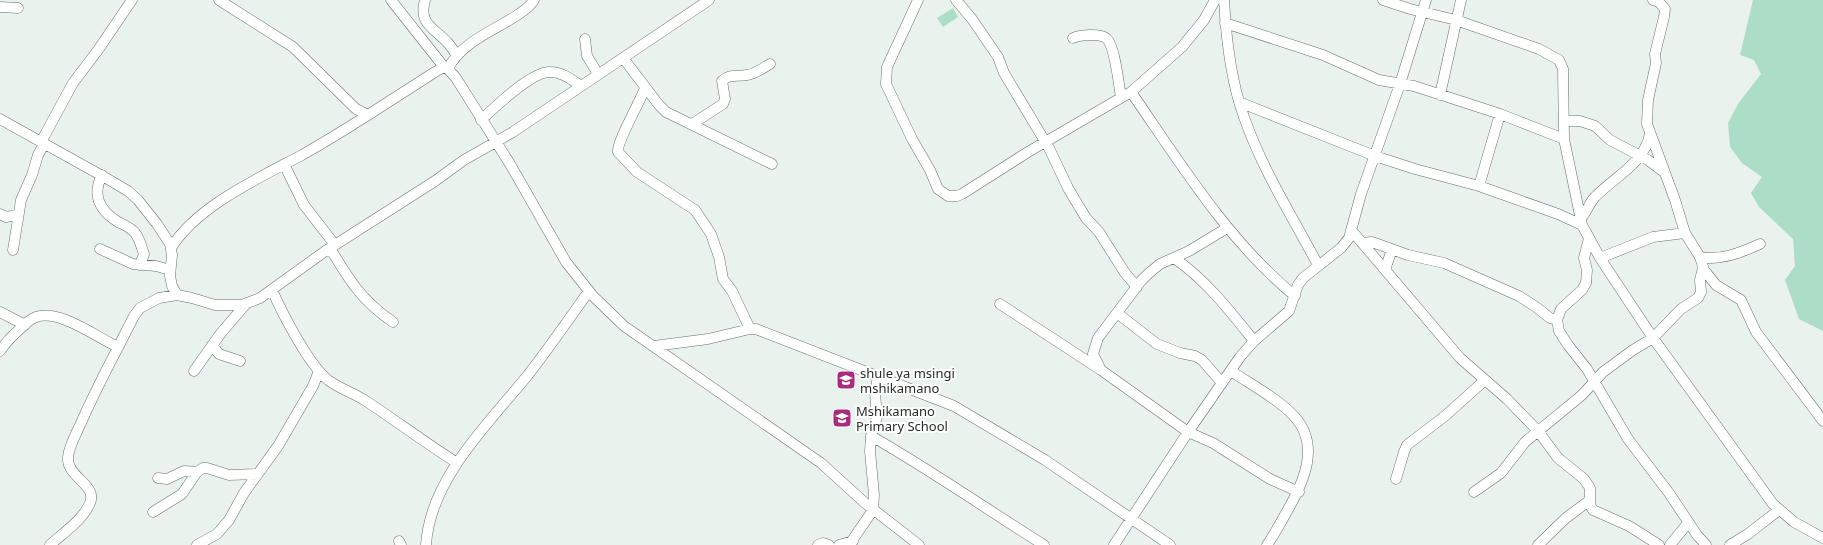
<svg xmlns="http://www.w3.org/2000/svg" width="1823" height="545" viewBox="0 0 1823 545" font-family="'Noto Sans',sans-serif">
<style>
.green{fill:#acddc7}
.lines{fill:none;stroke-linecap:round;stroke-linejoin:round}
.minor-casing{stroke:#676f6b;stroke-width:11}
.minor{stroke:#fff;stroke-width:10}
.labels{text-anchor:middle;stroke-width:4;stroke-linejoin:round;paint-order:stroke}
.poi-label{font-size:13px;fill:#272b29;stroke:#fff;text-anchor:start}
</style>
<rect width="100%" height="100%" fill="#eaf2ee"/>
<!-- green -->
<path class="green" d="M1753,0H1823V331L1799,319L1785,280L1795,266L1793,239L1759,207L1751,193L1762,177L1742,163L1730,147L1728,123L1738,104L1761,74L1754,60L1740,55Z
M953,8L958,17L943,27L937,18Z"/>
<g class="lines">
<defs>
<path id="minor" d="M219,0L293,47L356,109L368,115L435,72L444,67L448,69L456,78L510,164L566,262L593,296L624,326L821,463L865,503L919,545
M391,0L444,67
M425,0C418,24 434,28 447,42C451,46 454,51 457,56
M918,0L887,67L886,84L912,139L930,170L938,189L948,196H957L962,194L1028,152L1131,92L1182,47L1204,20L1215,0
M956,0L972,19L998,57L1004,73L1049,148L1068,188L1078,205L1086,218L1099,232L1125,273L1137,287
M1224,0C1226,37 1231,82 1244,117C1262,169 1292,216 1318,265
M1383,0L1410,9L1456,20L1539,49L1559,60L1563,69L1564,139L1582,225L1600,258L1653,338L1773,504L1794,522L1823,538
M1653,0L1659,2L1665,9L1664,17L1655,54L1656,63L1648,100L1647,124L1675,200L1685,233L1700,257L1704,270L1716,285L1741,300L1756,332L1823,421
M0,7L18,8
M1225,23L1323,55L1379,80L1414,86L1500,114L1564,139
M1073,38C1080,35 1099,33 1106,38C1115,45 1119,86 1121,98
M585,39L587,56L598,74
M623,58L659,105L666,112L772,164
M448,69C460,43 493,31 516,16C522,12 530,7 534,0
M645,88C641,100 616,143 618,152L637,172L695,210L711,234L719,257L723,279L732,291L750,329
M1131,92C1181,164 1227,240 1295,296
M1440,95L1461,0
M1239,102L1375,156L1415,169L1479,186L1558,214L1582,225
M0,119L106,178L128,191L138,200L157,224L170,244L172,255L170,276L172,286L177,295
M481,120C495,107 532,71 550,72C562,72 571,79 581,86
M1564,121H1580L1595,126L1610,140L1648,160L1664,172
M692,124L723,104L725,99L722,81C730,73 737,77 747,75C755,74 763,68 770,64
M41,142L73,83L98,50L132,0
M284,164L304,205L335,245
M102,175C92,195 99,210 118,222C122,224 128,226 132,230C139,235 141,246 144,254L140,265
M1479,186L1500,114
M0,214L6,217L18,215
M1581,218C1587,212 1589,203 1595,197C1614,177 1644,164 1650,134
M1352,231L1460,358L1507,399L1538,431L1558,458L1584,479L1590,488V505L1593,510L1629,526L1659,545
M1589,238L1584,258L1587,270L1586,283L1582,290L1561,309L1557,320L1559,331L1568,345L1587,369L1628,439L1669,493L1697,535L1706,545
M1362,243L1372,242L1408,255L1444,263L1519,296L1536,307L1550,318L1557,320
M171,248C197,206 259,178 302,155C325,142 346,129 368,115
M330,248C349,280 362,301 393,322
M100,249L133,264L156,266L170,270
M13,250L21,200L32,175L38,155L44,144
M1700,257C1721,261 1742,252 1760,244
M1174,258C1206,280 1230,311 1254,341
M1600,258L1653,237L1685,233
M1385,270L1392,249
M272,290C282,313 309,365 328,380C340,389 354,393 366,401C396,421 426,443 457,463
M1000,304L1101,370L1188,432L1213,443L1270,479L1299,492
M0,312L25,325
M1117,313L1157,344L1180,353L1195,356L1202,360L1222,383
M212,345L219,354L240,361
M654,346L708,339L750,329H756L954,406L1045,460L1170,545
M0,351C6,342 13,335 21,328C25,324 30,319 36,317C60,309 96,337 118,347
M1100,368L1093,354L1098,338L1141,281L1149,273L1160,264L1189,251L1227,228
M194,371L221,333L246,304
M1231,371C1250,384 1277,398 1293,415C1322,445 1303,484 1286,513C1280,524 1274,535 1267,545
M871,436C931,470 986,509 1044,545
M158,478L167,479L184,471L197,472
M1396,479L1404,452L1407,445L1445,416L1485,380
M1474,492L1501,473L1525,442L1582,395L1603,372L1633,350L1653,338L1681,309L1698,298L1701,292L1700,280L1703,268
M153,512L182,494L197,472L203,468H207L229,475L258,474
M399,541L401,545
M50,545C63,533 83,520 90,503C98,485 66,477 68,457C69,446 76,434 81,423C97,386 116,352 134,316L140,308L159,298L177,295L192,298L215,305H242L260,298L324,252L435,181L464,160L513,132L709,0
M197,545L217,534L229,520L244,493L278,446L313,386L319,371
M426,545C430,479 488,424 528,375C549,348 569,319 589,291
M818,545L823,543L829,545
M839,545L853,541
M849,545L873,510L874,495L870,451L871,436L877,417L875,393L878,376
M1114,545L1188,432L1240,357L1254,341L1289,311L1298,285L1303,278L1341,248L1349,238L1361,194L1400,84L1426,0
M1538,545L1566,518L1590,500
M1670,545L1688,523
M1730,545L1748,534L1779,510"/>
</defs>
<!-- minor casing -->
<use href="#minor" class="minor-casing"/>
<!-- minor -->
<use href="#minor" class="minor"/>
</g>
<!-- icons -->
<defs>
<symbol id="school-square" viewBox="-11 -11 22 22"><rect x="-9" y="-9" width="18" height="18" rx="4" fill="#aa2d7d" stroke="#fff"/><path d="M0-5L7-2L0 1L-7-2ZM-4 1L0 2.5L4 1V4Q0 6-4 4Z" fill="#fff"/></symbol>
</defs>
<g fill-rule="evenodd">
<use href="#school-square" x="835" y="369" width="22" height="22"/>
<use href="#school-square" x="831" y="407" width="22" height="22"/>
</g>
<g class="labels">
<!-- poi labels -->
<g class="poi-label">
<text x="860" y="378">shule ya msingi<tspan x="860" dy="15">mshikamano</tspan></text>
<text x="856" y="416">Mshikamano<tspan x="856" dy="15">Primary School</tspan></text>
</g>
</g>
</svg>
